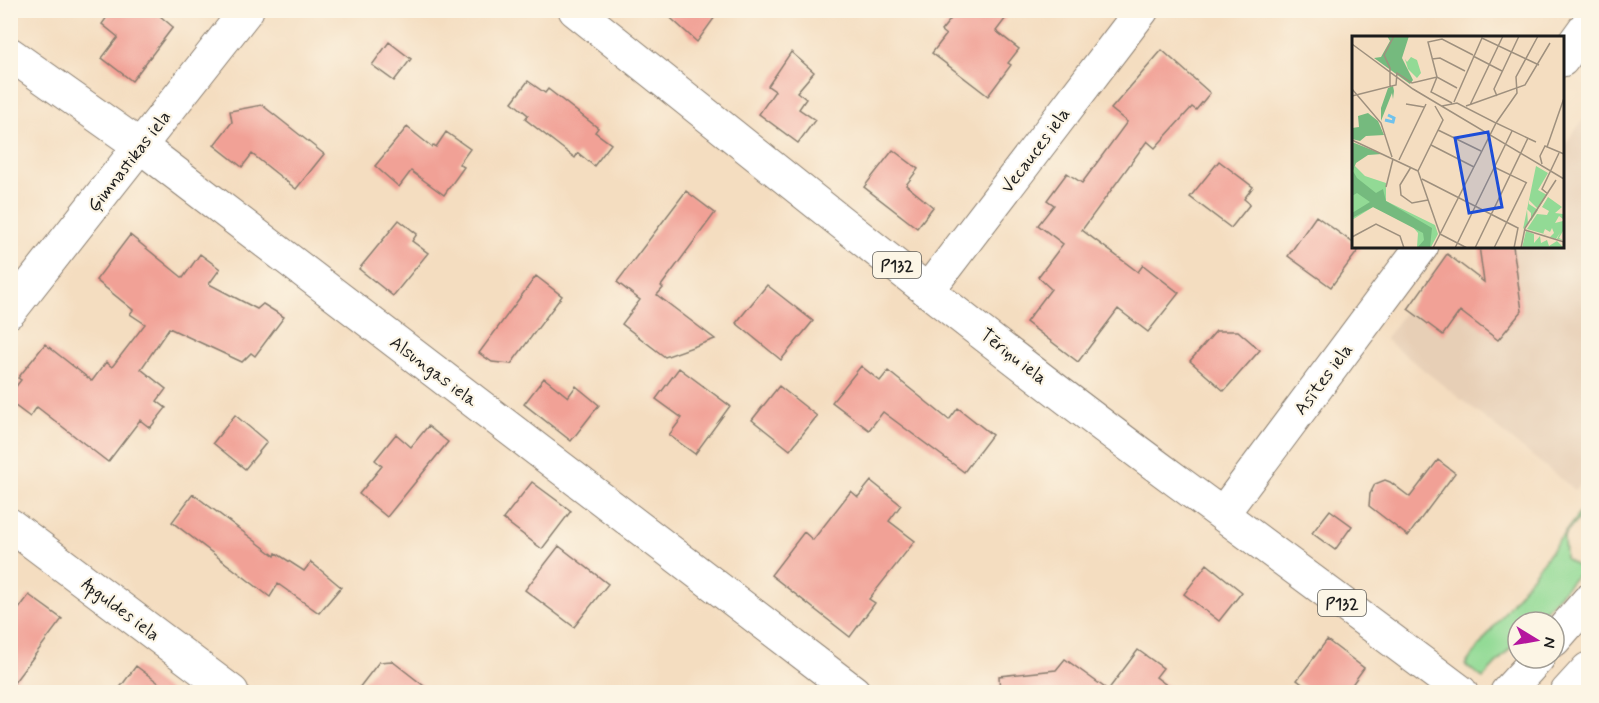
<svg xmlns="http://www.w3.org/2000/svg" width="1599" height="703" viewBox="0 0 1599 703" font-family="Mynerve,sans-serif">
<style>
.built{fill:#e7cfb6}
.green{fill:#92da95;stroke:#577b58;stroke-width:1.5}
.building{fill:#f1a196}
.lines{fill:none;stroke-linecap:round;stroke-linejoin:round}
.minor-casing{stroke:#887c6e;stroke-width:35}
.major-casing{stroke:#887c6e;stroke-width:35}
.highway-casing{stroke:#887c6e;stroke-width:35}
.minor{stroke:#fff;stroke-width:33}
.major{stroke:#fff;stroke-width:33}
.highway{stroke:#fff;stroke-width:33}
.labels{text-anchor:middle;stroke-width:4.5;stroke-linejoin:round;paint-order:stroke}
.shield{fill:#fcf5e5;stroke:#5f5d58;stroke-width:1.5}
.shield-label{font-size:16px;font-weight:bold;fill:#1c1c1c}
.street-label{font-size:18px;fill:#1c1c1c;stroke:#fcf5e5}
.inset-river{fill:none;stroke:#70c2ec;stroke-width:3}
.inset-road{fill:none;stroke:#9e907e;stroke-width:1.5}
.view{fill:#1d4ed8;fill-opacity:0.15;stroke:#1d4ed8;stroke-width:3}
.inset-edge{fill:none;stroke:#1c1c1c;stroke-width:3}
</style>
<rect width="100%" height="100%" fill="#fcf5e5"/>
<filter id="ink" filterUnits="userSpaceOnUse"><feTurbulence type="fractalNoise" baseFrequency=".0167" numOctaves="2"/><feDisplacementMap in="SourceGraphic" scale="12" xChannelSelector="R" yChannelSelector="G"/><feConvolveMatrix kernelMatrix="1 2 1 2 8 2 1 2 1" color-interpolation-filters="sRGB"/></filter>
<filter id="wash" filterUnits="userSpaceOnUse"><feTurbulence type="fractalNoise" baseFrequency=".008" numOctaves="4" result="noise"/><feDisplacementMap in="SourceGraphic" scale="24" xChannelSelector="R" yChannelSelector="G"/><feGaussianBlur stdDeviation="1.35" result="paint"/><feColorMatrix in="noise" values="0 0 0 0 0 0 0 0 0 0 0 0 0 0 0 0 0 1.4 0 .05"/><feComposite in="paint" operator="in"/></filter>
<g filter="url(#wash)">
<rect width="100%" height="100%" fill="#f4ddc0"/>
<!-- built -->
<path class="built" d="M1588,113V480L1575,490L1385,339L1447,254L1484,281L1479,246H1562V148Z"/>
<!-- green -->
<path class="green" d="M1588,507L1564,536L1565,558L1582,570L1534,622H1518V640L1483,678L1465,665L1581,511Z"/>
<g id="blocks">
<!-- building -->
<path class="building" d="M112,10H153L173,27L132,81L102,58L118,37L102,24Z
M662,10H720L697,42Z
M958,10H1012L996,31L1019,49L1008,63L1011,65L988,96L932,53L946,35L941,31Z
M389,42L411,59L394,81L372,65Z
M1162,50L1210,93L1196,110L1192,107L1155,148L1147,141L1082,230L1138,272L1143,265L1179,293L1148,332L1118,309L1078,362L1026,322L1051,289L1038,277L1063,244L1038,225L1054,205L1047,200L1067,173L1082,183L1127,122L1111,109Z
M791,52L814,72L797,92L806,99L799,109L815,120L798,143L759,114L775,91L768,86Z
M528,81L545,93L548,89L598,128L595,132L611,144L594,166L578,153L575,158L525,119L528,115L512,102Z
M262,105L324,154L296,189L252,154L242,167L214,145L232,122L230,111Z
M407,127L432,147L434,145L436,147L446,132L470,149L459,164L464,167L444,195L411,171L399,187L375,166Z
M893,150L918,169L906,185L933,207L917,228L864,187Z
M1219,161L1253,187L1244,199L1250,204L1231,228L1190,197Z
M686,191L715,213L661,286L663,288L657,295L715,339L665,357L622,324L640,300L617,282Z
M1316,216L1360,248L1331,287L1288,256Z
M399,220L417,234L412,241L428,253L393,296L359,269Z
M130,235L183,278L200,254L220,269L209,284L257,309L263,304L284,317L255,356L251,353L242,362L169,328L141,369L166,389L157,401L166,408L150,428L140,420L108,462L37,407L30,417L10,402V394L21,380L18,378L45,344L92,381L106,362L112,367L145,324L130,314L133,310L96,280Z
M1479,246H1513L1522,311L1498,340L1460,311L1443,335L1408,309L1447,254L1484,282Z
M536,276L562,296L511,364L492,362L479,353Z
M767,285L813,321L781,360L736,323Z
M1216,331H1238L1260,350L1224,391L1190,361Z
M861,366L880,381L888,371L949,420L958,408L992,435L964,472L883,412L869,430L832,402Z
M679,368L730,406L695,454L669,435L682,418L656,399Z
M544,378L568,397L576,386L599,405L571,441L524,404Z
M779,386L817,416L790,450L752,420Z
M235,415L267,442L245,469L213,443Z
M428,426L448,442L387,517L359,494L382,466L375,460L396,434L411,447Z
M1438,460L1455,473L1408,536L1369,506L1370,494L1375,484L1385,480L1390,482L1410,497Z
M871,481L901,505L889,521L915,541L869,599L875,603L850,637L771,575L804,532L813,540L851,491L858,497Z
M532,482L571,511L542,549L503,519Z
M193,494L275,556L276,553L304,571L311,562L341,587L319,613L278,584L270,597L172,522Z
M1330,510L1352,526L1335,550L1312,533Z
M559,546L608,584L574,627L525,590Z
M1207,564L1242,592L1219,621L1184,594Z
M29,595L62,619L10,688V621Z
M1327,640L1364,668L1346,693H1314L1297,680Z
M1138,650L1163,668L1156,677L1177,693H1000L999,676L1056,670L1065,659L1108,690Z
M392,661L433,693H355L379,662Z
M136,666L172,693H116Z"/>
</g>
</g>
<g filter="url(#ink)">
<use href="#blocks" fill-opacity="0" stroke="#887c6e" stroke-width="1.5"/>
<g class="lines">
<defs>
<path id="minor" d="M10,54L140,146L854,692
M1562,60L1588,24
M928,290L1142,10
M10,311L247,10
M1223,513L1422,246
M10,525L232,692"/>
<path id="major" d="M575,10C774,168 972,330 1177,481C1272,551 1367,621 1461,692"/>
<path id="highway" d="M1554,640L1588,601
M1507,692L1538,658
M1567,692L1588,669"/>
</defs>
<!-- minor casing -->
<use href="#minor" class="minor-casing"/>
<!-- major casing -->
<use href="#major" class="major-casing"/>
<!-- highway casing -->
<use href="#highway" class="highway-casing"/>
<!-- minor -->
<use href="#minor" class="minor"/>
<!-- major -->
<use href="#major" class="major"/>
<!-- highway -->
<use href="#highway" class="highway"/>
</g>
</g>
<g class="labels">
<!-- shield labels -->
<g class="shield">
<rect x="873" y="252" width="48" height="26" rx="4.5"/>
<rect x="1318" y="590" width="48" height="26" rx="4.5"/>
</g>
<g class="shield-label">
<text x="897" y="271">P132</text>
<text x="1342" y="609">P132</text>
</g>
<!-- street labels -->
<g class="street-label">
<text transform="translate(1035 150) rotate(-53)" y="6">Vecauces iela</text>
<text transform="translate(129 161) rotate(-52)" y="6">Ģimnastikas iela</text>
<text transform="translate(1014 356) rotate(38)" y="6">Tēriņu iela</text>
<text transform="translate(434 371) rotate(37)" y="6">Alsungas iela</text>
<text transform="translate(1323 379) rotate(-53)" y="6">Asītes iela</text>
<text transform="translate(121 609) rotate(37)" y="6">Apguldes iela</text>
</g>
</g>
<!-- overview -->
<g transform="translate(1352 36)">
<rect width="212" height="212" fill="#f4ddc0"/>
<path d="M59,21L65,24L69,37L65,42L56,33L53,23L55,26ZM3,130L13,140L34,147V165L83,189L86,198L79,211H65L66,197L60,190L21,171L0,184V134ZM184,130L196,137L186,154L195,159L186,173L177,164V168L186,174L179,185V177L175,173L176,188L171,193ZM196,161L210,171L203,177L211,178V183L207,180L203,187L211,185V195L207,202L211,204L205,203L208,197L204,203L198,201L202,197L200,192L198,196L193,193L191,198L196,199L175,193L185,178L195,179L197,175L190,171ZM174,195L182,198V207L188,200L189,207L195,204L197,210L205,205L211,211L170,212Z" fill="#92da95"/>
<path d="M35,0H57L50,22L61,44L58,48L22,22L29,21L38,5ZM41,50L42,55L41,63L40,57L29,85V72L36,52ZM16,77L26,85L32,99L14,100L8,105L0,103V92L7,91L6,80ZM0,106L30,118L16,119L4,127L1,135L5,142L24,157L31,153L34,165L80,192L78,211H66L72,204L71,197L21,171L0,182V177L18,166L5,157L0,160Z" fill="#75ba7e"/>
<path class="inset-river" d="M33,84L41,86L42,82L36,79"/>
<path class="inset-road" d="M0,8L61,53L212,143M121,20L150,35M80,23L88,22L113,35M38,51V32L32,19L42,0M0,53L29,87L40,121M0,60L44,49L45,37L60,47L85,41L105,52M145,60L142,53L167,0M102,66L130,2L187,29M100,67L79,56L85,41L76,6L90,3L121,19M54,68L72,71M118,69L151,0M83,70L91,84L66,135L88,198M114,70L173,49L198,7M86,94L129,115M0,104L66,135M184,106L144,87L165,57L164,41L186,0M79,109L122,131M195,111L212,62M47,124L74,68M190,128L188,120L193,110L212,118M59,131L48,149L49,159L60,167L76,164M142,131L175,147M70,143L166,192L162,212M34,151L41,123M196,158L190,153L207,117M173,194L212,206M88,198L115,212M0,201L24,188L48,200L52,212M81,212L144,87L105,67L90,70M103,212L160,95M123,212L176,102M142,212L174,147M169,212L173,192L204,144"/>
<path class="view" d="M136,96L150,171L117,177L103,102Z"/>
<rect width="212" height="212" class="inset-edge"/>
</g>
<!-- margin -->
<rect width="1599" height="703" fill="none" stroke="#fcf5e5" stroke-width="36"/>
<!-- north arrow -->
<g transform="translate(1536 640) rotate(101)"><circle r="28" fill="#fcf5e5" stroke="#a29e95" stroke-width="1.5"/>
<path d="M0-4.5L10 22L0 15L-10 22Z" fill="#b5179e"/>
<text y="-9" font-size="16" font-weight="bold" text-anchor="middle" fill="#1c1c1c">N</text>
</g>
</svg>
